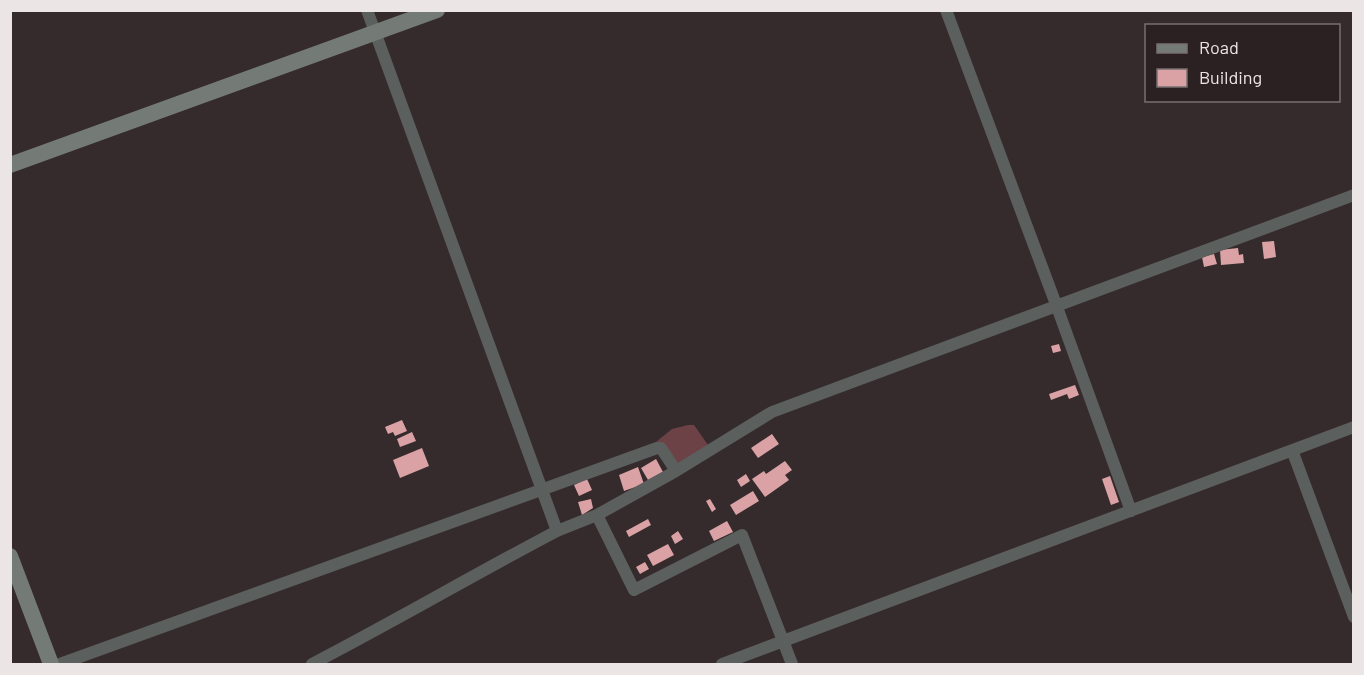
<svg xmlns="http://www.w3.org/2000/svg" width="1364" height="675" viewBox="0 0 1364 675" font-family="Barlow,sans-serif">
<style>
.green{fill:#6c4246}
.building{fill:#dba2a6}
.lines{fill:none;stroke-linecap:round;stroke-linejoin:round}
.street{stroke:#5b5f5d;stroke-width:12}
.secondary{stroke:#747b77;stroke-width:16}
</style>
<rect width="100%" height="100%" fill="#352b2c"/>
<!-- green -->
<path class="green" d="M688,425H694L708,445L674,466L656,442L672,429Z"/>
<!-- building -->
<path class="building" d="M1274,241L1276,257L1264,259L1262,242Z
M1238,248L1239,255L1243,254L1244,263L1221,265L1220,250Z
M1214,254L1217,264L1204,267L1202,257Z
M1059,344L1061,351L1053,353L1051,346Z
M1075,385L1079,395L1069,399L1067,394L1051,400L1049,394Z
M402,420L407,431L395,436L393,432L388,434L385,427Z
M412,432L416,441L400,447L397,439Z
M772,434L779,444L758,458L751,448Z
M422,448L429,466L400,478L393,460Z
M656,459L663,472L648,480L641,468Z
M785,461L792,470L785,475L789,480L765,497L752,479L764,471L766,474Z
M638,467L644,484L624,491L619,475Z
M746,474L750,481L741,487L737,480Z
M1110,476L1119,502L1111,505L1102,479Z
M587,479L592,490L579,496L574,485Z
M753,491L759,501L736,515L730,505Z
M591,499L593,508L582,515L578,502Z
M710,499L716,509L712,512L706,501Z
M648,519L651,525L629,537L626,531Z
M727,521L733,532L714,541L709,531Z
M678,531L683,539L675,544L671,536Z
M668,544L674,555L653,566L647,555Z
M645,562L649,569L640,574L636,567Z"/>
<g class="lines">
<!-- street -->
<path class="street" d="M367,10L557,531L597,515L676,471L772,412L1354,195
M946,10L1057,307L1131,511
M1292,450L1354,617
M597,515L634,590L742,535L792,664
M60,664L657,448H661L676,471
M312,664C395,621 475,574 557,531
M722,664L1354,427"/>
<!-- secondary -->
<path class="secondary" d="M10,165L437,10
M10,556L51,664"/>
</g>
<!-- border -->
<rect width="1364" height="675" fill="none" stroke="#ece5e6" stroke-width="24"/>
<!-- legend -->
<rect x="1145" y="24" width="195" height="78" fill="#2b2122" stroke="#786f70" stroke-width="1.5"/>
<rect x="1157" y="44" width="30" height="9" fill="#747b77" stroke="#786f70" stroke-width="1.5"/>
<text x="1199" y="54" font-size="18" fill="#ece5e6">Road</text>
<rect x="1157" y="69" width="30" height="18" fill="#dba2a6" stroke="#786f70" stroke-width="1.5"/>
<text x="1199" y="84" font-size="18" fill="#ece5e6">Building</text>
</svg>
